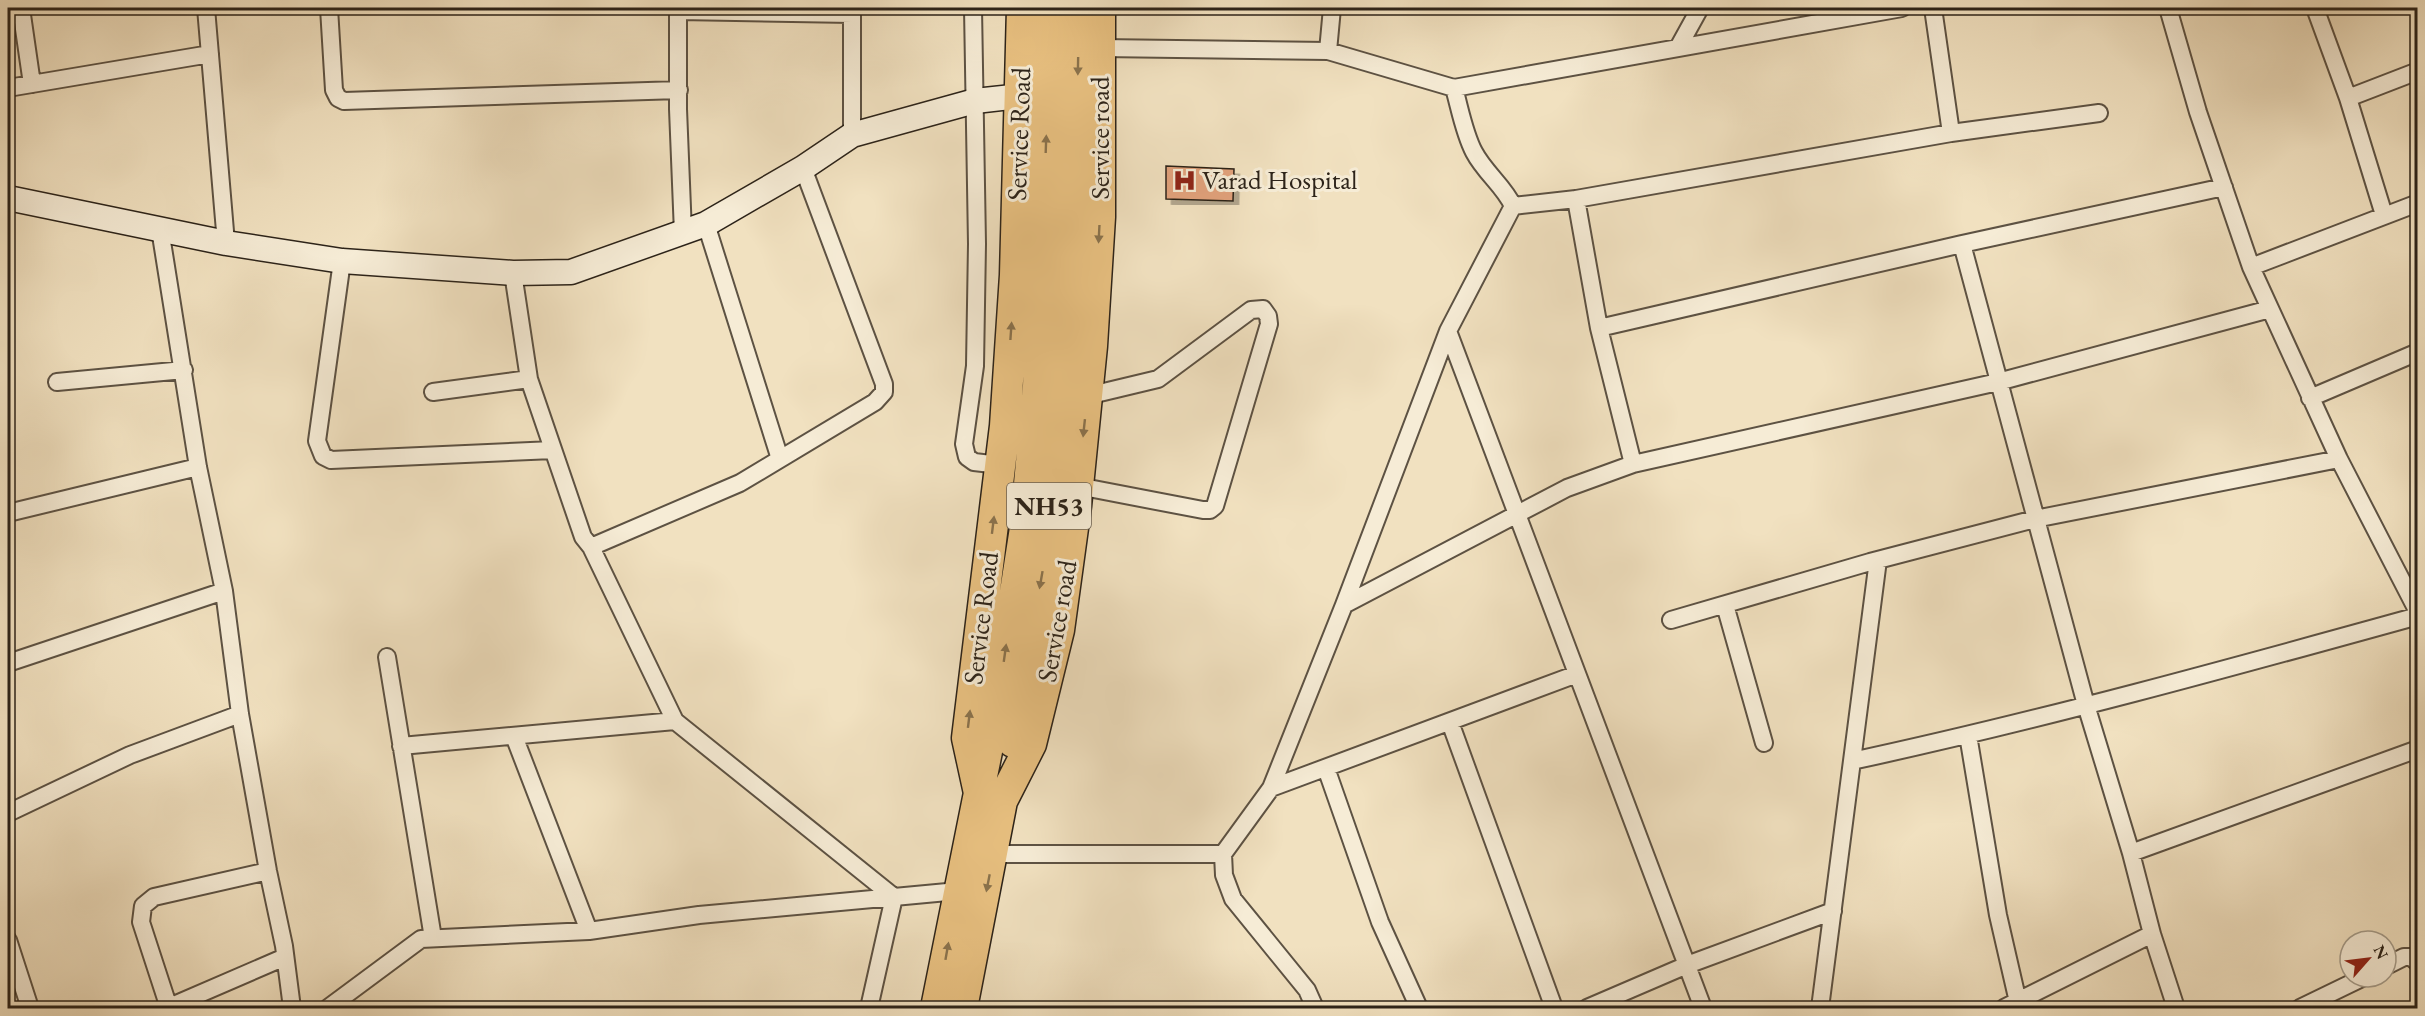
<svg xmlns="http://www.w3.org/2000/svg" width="2425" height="1016" viewBox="0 0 2425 1016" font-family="'EB Garamond',serif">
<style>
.building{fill:#e2a27b;stroke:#2c2319;stroke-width:1.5;filter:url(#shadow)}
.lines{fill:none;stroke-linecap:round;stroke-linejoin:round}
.street-casing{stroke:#5d5243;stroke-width:20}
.secondary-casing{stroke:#2c2319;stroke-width:27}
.highway-casing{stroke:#2c2319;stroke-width:33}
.street{stroke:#f6ecd6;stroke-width:16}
.secondary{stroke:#f6ecd6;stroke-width:24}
.highway{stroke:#e8c080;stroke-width:30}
.oneway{fill:#8a724c}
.labels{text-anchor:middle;stroke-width:6;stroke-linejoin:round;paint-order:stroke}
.shield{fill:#f6ecd6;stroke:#695f52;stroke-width:1.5}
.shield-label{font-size:26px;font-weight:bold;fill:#2c2319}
.street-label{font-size:27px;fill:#2c2319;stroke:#f6ecd6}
.poi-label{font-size:27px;fill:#2c2319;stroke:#f6ecd6;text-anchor:start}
</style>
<defs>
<filter id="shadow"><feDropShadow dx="5.5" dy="5.5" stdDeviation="0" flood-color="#0004"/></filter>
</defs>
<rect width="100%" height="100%" fill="#f1e1c0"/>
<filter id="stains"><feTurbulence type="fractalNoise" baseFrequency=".00333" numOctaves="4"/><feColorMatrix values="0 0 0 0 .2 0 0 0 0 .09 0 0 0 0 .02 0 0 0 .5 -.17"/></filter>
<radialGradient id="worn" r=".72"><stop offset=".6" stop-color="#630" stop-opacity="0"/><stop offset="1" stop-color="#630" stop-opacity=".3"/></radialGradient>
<!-- building -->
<path class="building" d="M1166,166L1234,169L1233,201L1166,199Z"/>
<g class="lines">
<defs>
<path id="street" d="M21,8L32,84
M206,8L226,243
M329,8L334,90L338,98L344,101L679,90
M678,8V109L683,233
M973,8L977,244L975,366L964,444L967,457L974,462L1000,465
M1933,8L1951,133
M2168,8L2198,112L2251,267L2339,459L2418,612
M2315,8L2348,98L2384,215
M679,11L852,14
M1679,46L1700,8
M1101,48L1328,51L1454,88L1902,8
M1328,51L1332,8
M8,88L210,54
M1454,88C1460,109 1464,133 1474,152C1485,173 1504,186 1513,206
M2348,98L2418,71
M852,135V8
M1576,199L1599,328L1633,464
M1513,206L1576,199L1951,133L2099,113
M706,224L780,459
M160,229L198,467L224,591L240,714L268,871L284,946L292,1008
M1962,244L2224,187
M342,261L317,441L323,456L331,460L553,450
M2251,267L2418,203
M513,273L529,379L583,537L591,547
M1599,328L1962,244L2086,705L2131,853L2152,934L2176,1008
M1448,331L1703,1008
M57,382L184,370
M433,392L529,379
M2310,398L2418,352
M1078,486L1203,510H1210L1215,506L1269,324L1268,316L1263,309L1251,310L1158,379L1087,396
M8,513L198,467
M1344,605L1567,488L1633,464L1998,382L2270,309
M1725,605L1764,743
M1671,620L1870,562L2035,519L2339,459
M387,657L433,938
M8,663L224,591
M675,721L591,547L740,483L875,402L884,392V384L803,168
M1450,722L1554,1008
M1968,735L1998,915L2018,1002
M514,736L589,931
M401,746L675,721L894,897
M1852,761C2042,720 2230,668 2418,616
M1326,768L1380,922L1419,1008
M1271,788L1577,674
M8,813L130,755L240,714
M2131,853L2418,749
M994,854H1223
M8,940L30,1008
M2386,966L2404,957H2411L2418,963
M167,1008L285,957
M169,1008L141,922L143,906L154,897L268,871
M328,1008L421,939L589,931L699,915L894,897
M869,1008L894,897L958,891
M1315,1008L1307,990L1233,899L1224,875L1223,854L1271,788L1344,605L1448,331L1513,206
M1587,1008L1687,965L1833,911
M1820,1008L1878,560
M2004,1008L2152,934
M2300,1008L2364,977"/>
<path id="secondary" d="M8,198L226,243L342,261L513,273L571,272L706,224L803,168L852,135L975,101L1020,96"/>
<path id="highway" d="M1013,742L1044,564L1062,378L1077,90L1076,8
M981,781L1001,682L1025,528L1038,386L1049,63L1048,8
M936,1008L979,793L967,738L1005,426L1015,275L1022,8
M962,1008L1002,801L1031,744L1059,630L1076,506L1092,346L1100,217V8"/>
</defs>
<!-- street casing -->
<use href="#street" class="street-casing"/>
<!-- secondary casing -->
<use href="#secondary" class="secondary-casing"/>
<!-- highway casing -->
<use href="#highway" class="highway-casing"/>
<!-- street -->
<use href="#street" class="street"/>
<!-- secondary -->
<use href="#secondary" class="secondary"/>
<!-- highway -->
<use href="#highway" class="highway"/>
</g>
<!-- one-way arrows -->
<defs><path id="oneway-solid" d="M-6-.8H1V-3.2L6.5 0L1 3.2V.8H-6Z" transform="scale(1.5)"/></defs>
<g class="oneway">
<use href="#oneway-solid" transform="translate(1078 66) rotate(91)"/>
<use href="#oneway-solid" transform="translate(1046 144) rotate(-88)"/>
<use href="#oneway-solid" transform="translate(1099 234) rotate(93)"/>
<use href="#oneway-solid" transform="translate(1011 331) rotate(-86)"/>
<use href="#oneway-solid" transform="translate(1084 428) rotate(96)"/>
<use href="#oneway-solid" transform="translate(993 525) rotate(-83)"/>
<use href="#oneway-solid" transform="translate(1041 580) rotate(100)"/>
<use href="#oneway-solid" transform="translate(1005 653) rotate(-82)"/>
<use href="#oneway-solid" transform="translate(969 719) rotate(-83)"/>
<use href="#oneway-solid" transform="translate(988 883) rotate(101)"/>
<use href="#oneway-solid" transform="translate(947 951) rotate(-80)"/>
</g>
<!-- icons -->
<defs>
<symbol id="hospital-bare" viewBox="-9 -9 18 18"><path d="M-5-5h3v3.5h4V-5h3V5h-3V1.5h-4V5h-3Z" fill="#8f2418" stroke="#f6ecd6" stroke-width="2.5" paint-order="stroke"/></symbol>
</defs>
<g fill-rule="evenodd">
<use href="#hospital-bare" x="1168" y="164" width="33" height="33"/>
</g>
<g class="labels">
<!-- shield labels -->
<rect class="shield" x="1007" y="483" width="84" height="46" rx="4.5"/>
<g class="shield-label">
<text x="1049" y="515">NH53</text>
</g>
<!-- street labels -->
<g class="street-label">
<text transform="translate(1019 134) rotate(-88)" y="9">Service Road</text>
<text transform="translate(1100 138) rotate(-90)" y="9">Service road</text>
<text transform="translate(981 618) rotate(-83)" y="9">Service Road</text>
<text transform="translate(1057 621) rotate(-80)" y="9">Service road</text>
</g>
<!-- poi labels -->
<g class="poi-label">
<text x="1202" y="189">Varad Hospital</text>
</g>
</g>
<!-- margin -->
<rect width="2425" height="1016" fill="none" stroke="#f1e1c0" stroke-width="30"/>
<rect x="9" y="9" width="2407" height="998" fill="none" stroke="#2c2319" stroke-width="3"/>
<rect x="15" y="15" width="2395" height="986" fill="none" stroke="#2c2319" stroke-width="1.5"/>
<!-- north arrow -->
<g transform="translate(2368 959) rotate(62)"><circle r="28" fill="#f6ecd6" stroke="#a59c8a" stroke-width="1.5"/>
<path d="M0-4.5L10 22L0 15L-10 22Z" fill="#8f2418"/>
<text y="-9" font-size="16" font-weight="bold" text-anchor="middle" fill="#2c2319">N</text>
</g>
<rect width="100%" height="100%" filter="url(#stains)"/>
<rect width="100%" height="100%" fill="url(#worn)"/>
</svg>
